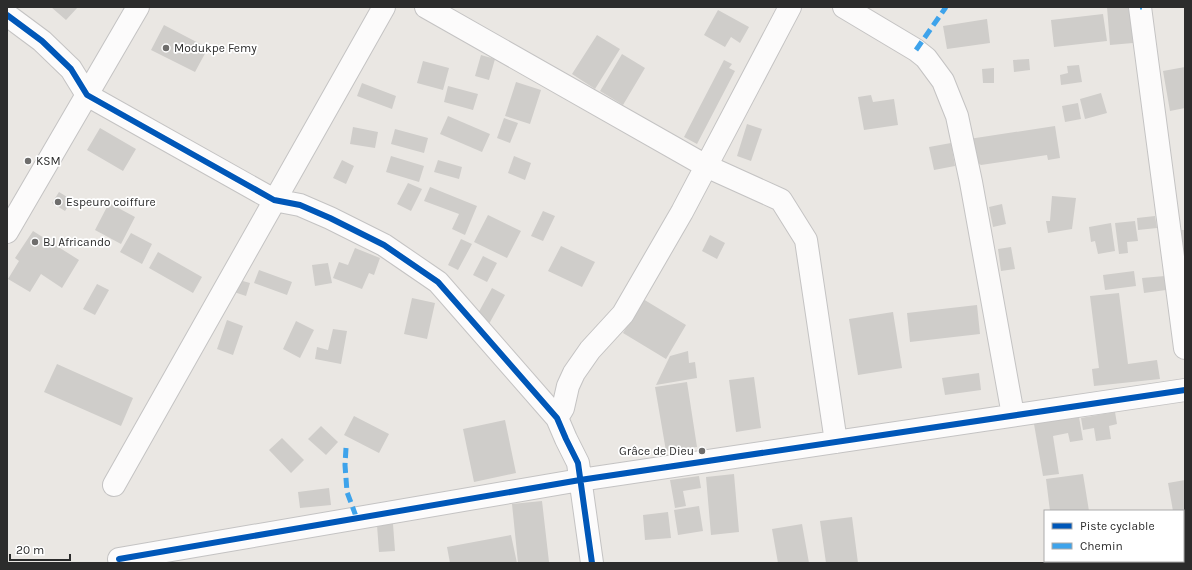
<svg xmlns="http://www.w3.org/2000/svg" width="1192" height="570" viewBox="0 0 1192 570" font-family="Karla,sans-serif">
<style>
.building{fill:#cfcdca}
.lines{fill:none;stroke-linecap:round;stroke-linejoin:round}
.street-casing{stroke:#c4c3c3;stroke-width:24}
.street{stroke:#fcfbfb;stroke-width:22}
.quiet{stroke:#3ea3eb;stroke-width:5;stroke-dasharray:10 5;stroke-linecap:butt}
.cycleway-casing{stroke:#fff;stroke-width:8}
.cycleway{stroke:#0057b8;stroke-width:6}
.poi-dot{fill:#6e6d6c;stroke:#fff;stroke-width:1.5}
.labels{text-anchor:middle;stroke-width:3.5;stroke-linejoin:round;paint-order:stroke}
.poi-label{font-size:12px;fill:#2c2c2c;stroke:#fff;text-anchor:start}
</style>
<rect width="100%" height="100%" fill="#eae7e3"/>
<!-- building -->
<path class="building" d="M51,7H78L66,20Z
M1107,7H1130L1133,43L1110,45Z
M718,10L749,27L740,43L731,37L725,47L704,35Z
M1103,14L1107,41L1054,47L1051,20Z
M987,19L990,43L947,49L943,26Z
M164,25L208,48L195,72L151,50Z
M597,35L620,49L595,89L572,74Z
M622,54L645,68L623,105L600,91Z
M481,55L495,59L489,80L475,76Z
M1029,59L1030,70L1014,72L1013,60Z
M724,60L732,64L729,68L735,71L697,144L684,137Z
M423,61L449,68L443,90L417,83Z
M1079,65L1082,82L1061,85L1060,75L1068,73L1067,66Z
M1185,67V108L1170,111L1163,71Z
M994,68V83H983L982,69Z
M516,82L541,90L530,124L505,116Z
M362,83L396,96L392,109L357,96Z
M448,86L478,94L473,110L444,102Z
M1101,93L1107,113L1085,119L1080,99Z
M871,95L873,102L894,99L898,125L864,130L858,97Z
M1078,103L1081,119L1065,122L1062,106Z
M448,116L490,134L482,152L440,134Z
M504,118L518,123L510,143L497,138Z
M747,124L762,129L751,161L737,156Z
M1055,126L1060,158L1048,160L1047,155L981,165L972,159L969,139Z
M353,127L378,132L375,148L350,144Z
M100,128L136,149L123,171L87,150Z
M395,129L428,138L424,153L391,144Z
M951,143L955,166L934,170L929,147Z
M391,156L424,166L419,182L386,172Z
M514,156L531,163L525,180L508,173Z
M342,160L354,166L346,184L333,178Z
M438,160L462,167L459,179L434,172Z
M408,183L422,189L411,211L397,204Z
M430,187L477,206L465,235L452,229L459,214L424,201Z
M59,192L72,200L65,211L52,203Z
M1052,196L1076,198L1072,229L1048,233L1046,221H1050Z
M109,203L135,217L121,244L95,230Z
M1002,204L1006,224L993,227L989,207Z
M543,211L555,216L543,241L531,236Z
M488,215L521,231L507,258L474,242Z
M1155,216L1157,228L1138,230L1137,218Z
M1135,221L1138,241L1127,242L1128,253L1119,254L1115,223Z
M1111,223L1115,251L1098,254L1095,241L1091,242L1089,227Z
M1181,230H1185V254H1184Z
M33,231L79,260L62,288L41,274L30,292L8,279L19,261L15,258Z
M131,233L152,244L142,264L120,252Z
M710,235L725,243L717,259L702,251Z
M461,239L472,244L458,270L448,265Z
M561,246L595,262L582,287L548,271Z
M1011,247L1015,269L1001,271L998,249Z
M355,248L380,258L374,275L369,273L362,289L333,278L339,262L348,265Z
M158,252L202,277L193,293L149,268Z
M483,256L497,263L487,282L473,275Z
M328,263L332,283L315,286L312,265Z
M259,270L292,282L287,295L254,283Z
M1134,271L1136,286L1105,290L1103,275Z
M1165,276L1166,290L1144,293L1142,278Z
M232,278L250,283L246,296L228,290Z
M97,284L109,290L95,315L83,309Z
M492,288L505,295L489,324L476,317Z
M1119,293L1128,364L1157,360L1160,379L1094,386L1092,369L1099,368L1090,296Z
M412,298L435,303L427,339L404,334Z
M643,299L686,325L666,359L623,333Z
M977,305L980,334L910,342L907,313Z
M893,312L902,368L858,375L849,319Z
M227,320L243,326L233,355L217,349Z
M296,321L314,330L300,358L283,349Z
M333,329L347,331L341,364L315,359L317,347L328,350Z
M688,351L689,363L695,362L697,378L656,385L670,356Z
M57,364L133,398L121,426L44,392Z
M979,373L981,390L945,395L942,378Z
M754,377L761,428L736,432L729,380Z
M687,382L697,447L666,451L655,387Z
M1115,412L1117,424L1109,426L1111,439L1096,441L1094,428L1083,430L1081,418Z
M354,416L389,434L379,453L344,435Z
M1079,417L1083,440L1070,442L1068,433L1053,436L1059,474L1043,476L1034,424Z
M505,420L516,473L474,482L463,429Z
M321,426L338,442L326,455L308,439Z
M282,438L304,460L291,473L269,450Z
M734,474L739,532L711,535L706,477Z
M1083,474L1089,511H1050L1046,479Z
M699,476L701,488L683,491L686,506L675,508L670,480Z
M1185,480V531H1183V511H1173L1168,483Z
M329,488L331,505L300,508L298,492Z
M542,501L549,562L518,563L512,504Z
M699,506L703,531L678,535L674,510Z
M668,512L671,538L645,540L643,515Z
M852,517L858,563H826L820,521Z
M393,524L395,551L379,552L377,525Z
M802,524L809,563H778L772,529Z
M511,535L517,563H450L447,547Z"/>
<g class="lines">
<defs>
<path id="street" d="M426,7L706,166L781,200L806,240L836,442
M844,7L916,50L926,58L943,81L957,116L971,182L1013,415
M1140,7L1185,348
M7,15L42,41L71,69L87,95L274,200L300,205L330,218L384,245L438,282L557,418L566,439L578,463L592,563
M7,232L138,7
M557,418L563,408L568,386L574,373L590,350L623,314L682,212L790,7
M114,485L384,7
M1183,555L1185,554
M119,559L580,480L1185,390
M1125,563L1139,561"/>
</defs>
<!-- street casing -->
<use href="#street" class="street-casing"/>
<!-- street -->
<use href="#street" class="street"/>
<!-- quiet -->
<path class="quiet" d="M1140,7H1142
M916,50L946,7
M346,448L345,465L347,492L357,519"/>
<defs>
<path id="cycleway" d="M7,15L42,41L71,69L87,95L274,200L300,205L330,218L384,245L438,282L557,418L566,439L578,463L592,563
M119,559L580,480L1185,390"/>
</defs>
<!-- cycleway casing -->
<use href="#cycleway" class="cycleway-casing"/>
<!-- cycleway -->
<use href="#cycleway" class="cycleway"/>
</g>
<!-- markers -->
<g class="poi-dot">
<circle cx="166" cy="48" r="4"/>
<circle cx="28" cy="161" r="4"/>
<circle cx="58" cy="202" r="4"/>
<circle cx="35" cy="242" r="4"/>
<circle cx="702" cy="451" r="4"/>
</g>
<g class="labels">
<!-- poi labels -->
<g class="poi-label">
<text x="174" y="52">Modukpe Femy</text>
<text x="36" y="165">KSM</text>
<text x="66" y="206">Espeuro coiffure</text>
<text x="43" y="246">BJ Africando</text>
<text x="694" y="455" text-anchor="end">Grâce de Dieu</text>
</g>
</g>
<!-- border -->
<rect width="1192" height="570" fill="none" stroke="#2c2c2c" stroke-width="16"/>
<!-- legend -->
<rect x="1044" y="510" width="140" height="52" fill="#ffffff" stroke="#ababab"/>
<rect x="1052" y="523" width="20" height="6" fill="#0057b8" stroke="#ababab"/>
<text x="1080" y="530" font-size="12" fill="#2c2c2c">Piste cyclable</text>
<rect x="1052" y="543" width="20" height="6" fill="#3ea3eb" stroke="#ababab"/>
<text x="1080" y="550" font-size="12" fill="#2c2c2c">Chemin</text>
<!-- scale -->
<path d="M10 554v6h60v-6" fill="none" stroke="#2c2c2c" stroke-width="2"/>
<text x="16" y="554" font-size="12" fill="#2c2c2c" stroke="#ffffff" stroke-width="3" paint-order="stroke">20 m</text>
</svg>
